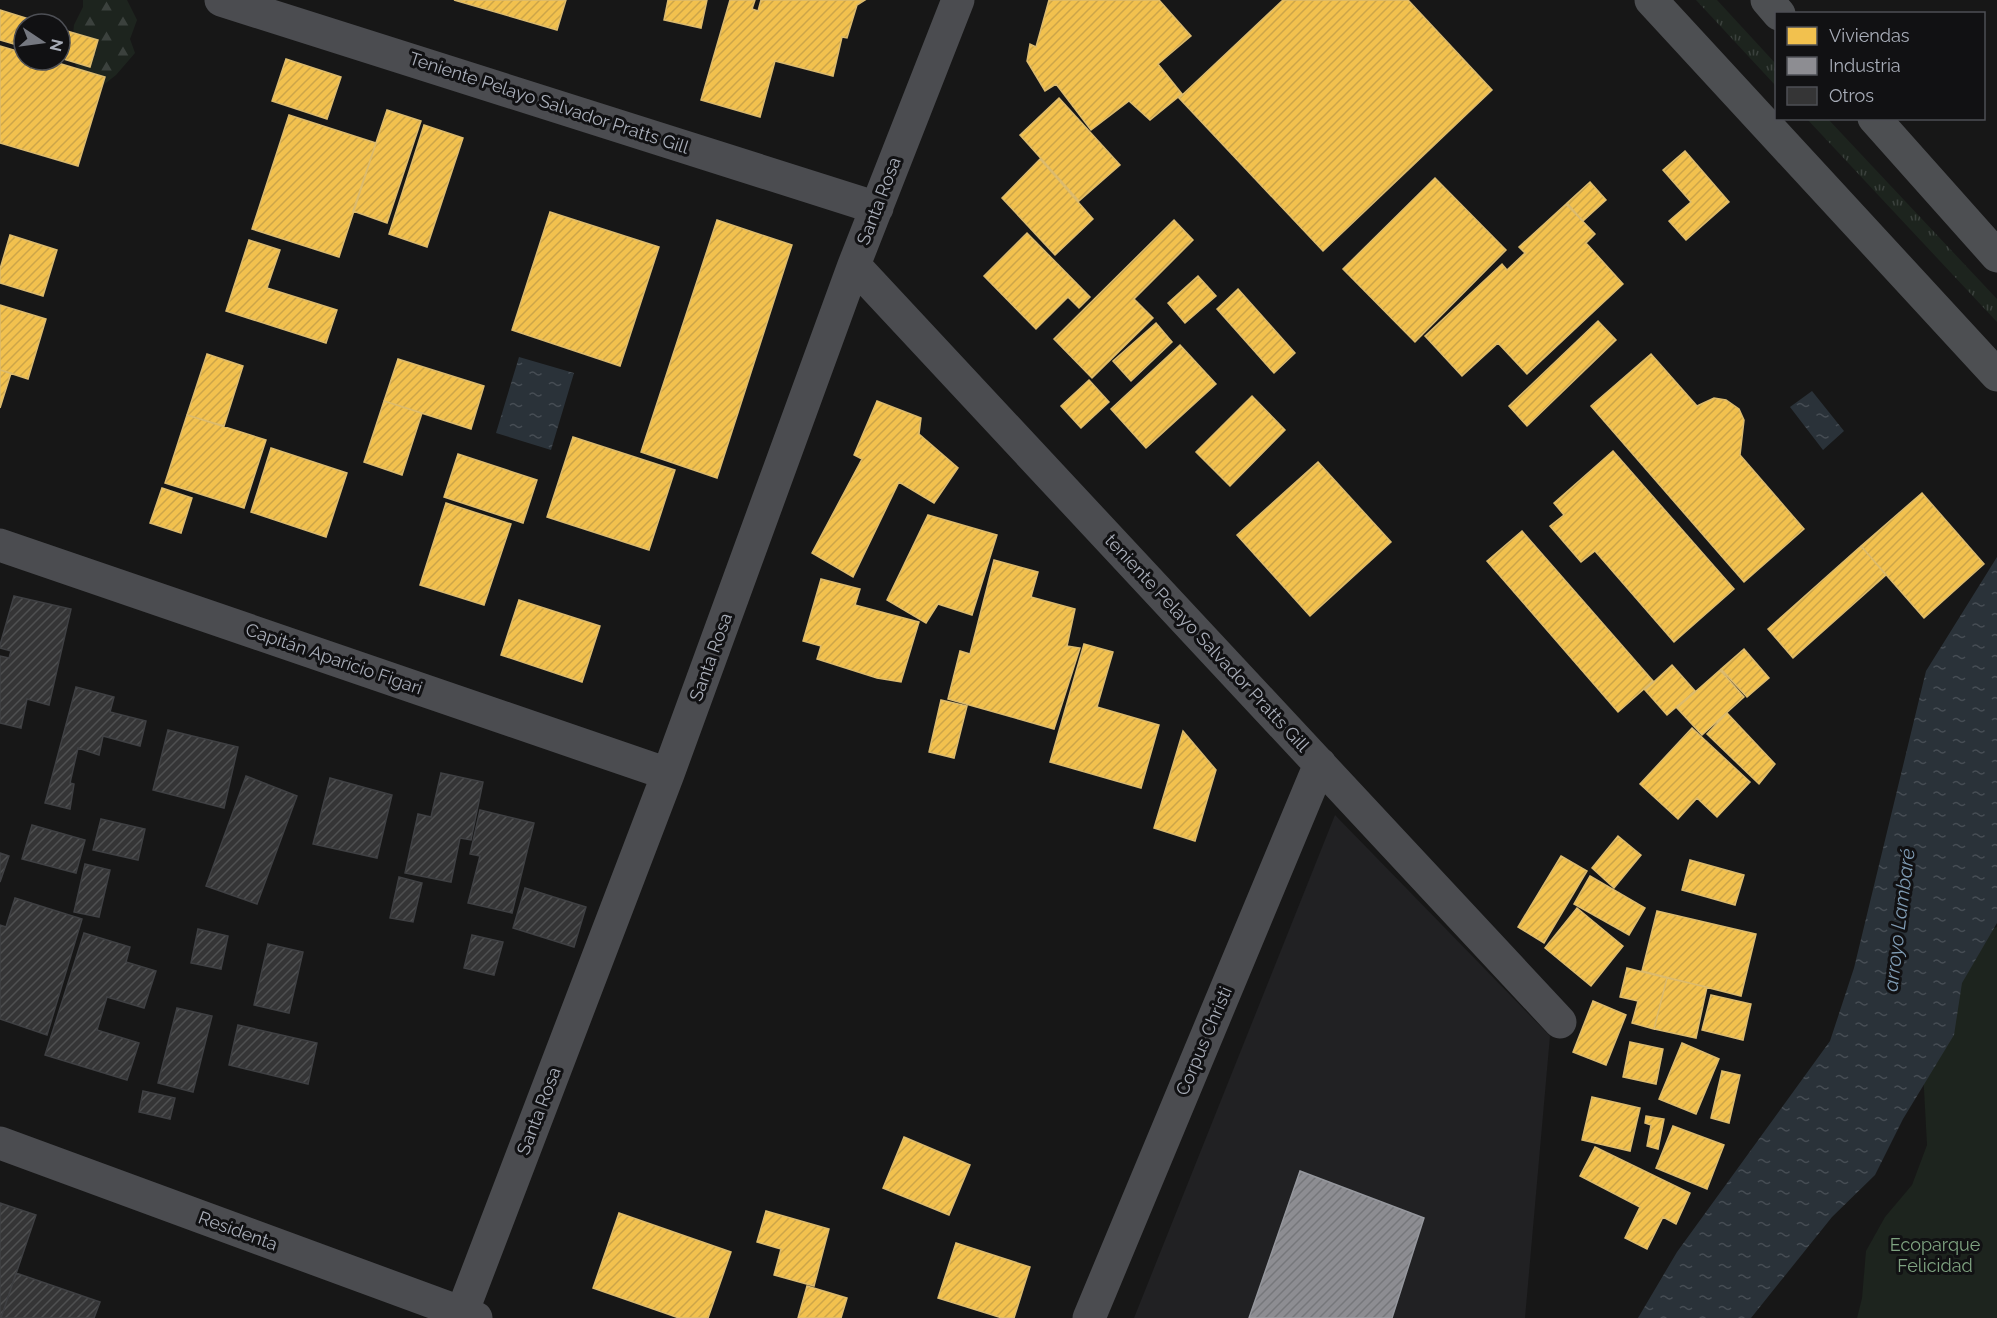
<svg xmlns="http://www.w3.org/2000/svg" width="1997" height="1318" viewBox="0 0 1997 1318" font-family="Raleway,sans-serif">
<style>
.built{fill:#212123}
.grass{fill:url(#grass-tufts)}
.forest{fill:url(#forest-firs)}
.park{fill:#1d241e}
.water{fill:url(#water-ripples)}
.homes{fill:url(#homes-hatch);stroke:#dcbb6e;stroke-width:1.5}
.industry{fill:url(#industry-hatch);stroke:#95979d;stroke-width:1.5}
.building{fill:url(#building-hatch);stroke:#3f4043;stroke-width:1.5}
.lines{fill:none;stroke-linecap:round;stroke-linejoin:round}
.minor{stroke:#4b4c50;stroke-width:33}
.major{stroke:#4d4f52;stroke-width:33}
.labels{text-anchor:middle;stroke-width:6;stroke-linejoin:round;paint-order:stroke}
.street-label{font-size:18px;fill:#a8adb8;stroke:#111113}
.park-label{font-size:18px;fill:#7fa381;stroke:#111113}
.water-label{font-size:20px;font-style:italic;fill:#7f9bb3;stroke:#111113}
</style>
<defs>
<pattern id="grass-tufts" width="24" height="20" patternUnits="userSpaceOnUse" patternTransform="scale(1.5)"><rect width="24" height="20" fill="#1d241e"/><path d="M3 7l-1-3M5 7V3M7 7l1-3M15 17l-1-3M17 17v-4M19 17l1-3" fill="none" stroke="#3b413d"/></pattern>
<pattern id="forest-firs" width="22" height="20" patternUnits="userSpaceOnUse" patternTransform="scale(1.5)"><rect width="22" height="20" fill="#1d241e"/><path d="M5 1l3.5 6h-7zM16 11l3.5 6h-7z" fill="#3b413d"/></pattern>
<pattern id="water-ripples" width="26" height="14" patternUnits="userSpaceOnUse" patternTransform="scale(1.5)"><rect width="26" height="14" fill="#2a3239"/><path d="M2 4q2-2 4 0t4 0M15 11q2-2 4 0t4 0" fill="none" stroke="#464d54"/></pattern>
<pattern id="homes-hatch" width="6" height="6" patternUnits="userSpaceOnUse" patternTransform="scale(1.5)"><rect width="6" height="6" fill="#f2c14e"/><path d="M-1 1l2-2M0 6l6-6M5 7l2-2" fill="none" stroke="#cca549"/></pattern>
<pattern id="industry-hatch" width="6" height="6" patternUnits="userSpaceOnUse" patternTransform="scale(1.5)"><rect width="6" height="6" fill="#8d8d92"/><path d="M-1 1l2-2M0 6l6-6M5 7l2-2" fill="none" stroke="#76777b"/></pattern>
<pattern id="building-hatch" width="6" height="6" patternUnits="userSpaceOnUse" patternTransform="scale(1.5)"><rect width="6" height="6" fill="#353536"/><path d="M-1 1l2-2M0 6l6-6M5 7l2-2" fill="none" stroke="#4f5051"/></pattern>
</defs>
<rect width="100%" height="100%" fill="#171717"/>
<!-- built -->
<path class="built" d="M1335,815L1550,1036L1525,1318H1134Z"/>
<!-- grass -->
<path class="grass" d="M1696,0H1717L1776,64V86Z
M1807,119H1828L1997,299V322Z"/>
<!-- forest -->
<path class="forest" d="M83,0H127L137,20L130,39L135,53L116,75L102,86L82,77L71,55L74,25L83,7Z"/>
<!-- park -->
<path class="park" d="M1997,927V1318H1857L1862,1298L1866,1251L1885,1217L1912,1185L1927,1145L1920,1016L1958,940Z"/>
<!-- water -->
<path class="water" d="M519,357L574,373L551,450L496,433Z
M1812,391L1844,431L1823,450L1790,407Z
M1997,557V923L1962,983L1954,1035L1903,1119L1875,1175L1832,1217L1751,1318H1638L1677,1252L1830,1041L1854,968L1926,671Z"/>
<!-- homes -->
<path class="homes" d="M454,0H566L557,30Z
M668,0H707L701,28L664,20Z
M730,0H755L752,9L758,11L761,0H865L857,5L847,38L842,37L833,76L775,61L760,117L701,100Z
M1049,0H1159L1191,36L1158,64L1182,94L1150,120L1129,101L1091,130L1056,84L1045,91L1027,61L1030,44L1036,47Z
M1283,0H1408L1492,90L1323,251L1179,98Z
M0,10L45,24H24V47L0,40Z
M60,29L98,40L90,67L60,58Z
M0,46L24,53V60H48L105,77L78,166L0,143Z
M286,59L341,77L327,119L272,101Z
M1059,98L1120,165L1079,201L1020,135Z
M387,110L421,121L387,223L353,211Z
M289,115L376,143L339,257L252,229Z
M424,125L463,138L427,247L389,234Z
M1685,151L1729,202L1686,240L1669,221L1691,202L1663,170Z
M1040,159L1093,219L1055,255L1002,198Z
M1435,178L1506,250L1415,342L1343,269Z
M1590,182L1606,200L1583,221L1567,203Z
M1566,204L1595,234L1586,243L1623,284L1527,374L1498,343L1462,376L1425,336L1502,264L1507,270L1525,253L1519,247Z
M550,212L659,247L620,366L512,330Z
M717,220L792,245L717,478L641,452Z
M1174,220L1193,240L1134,299L1153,318L1092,378L1054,339Z
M1027,233L1090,297L1079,308L1068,297L1036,329L984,276Z
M10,235L57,250L43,296L0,283V269Z
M249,240L280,250L267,288L337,310L326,343L226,311Z
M1198,276L1216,296L1185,323L1168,303Z
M1238,289L1295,353L1274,373L1217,309Z
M0,305L46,319L28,379L0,370Z
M1598,321L1616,340L1527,426L1509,406Z
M1156,323L1172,342L1131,381L1113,361Z
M1180,345L1216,384L1146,448L1111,409Z
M207,354L243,366L224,426L187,415Z
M1651,354L1697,406L1714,398L1726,400L1739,409L1744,420L1740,455L1804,529L1744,582L1591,406Z
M398,359L484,386L471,429L384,401Z
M0,370L11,373L0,408Z
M1089,380L1109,402L1081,428L1061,406Z
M1252,396L1285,430L1230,486L1196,452Z
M384,401L422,413L402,475L364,462Z
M877,401L921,418L919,434L958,468L934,503L899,482L853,577L812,553L862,459L854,455Z
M187,415L266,440L244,508L165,483Z
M573,437L675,470L649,550L547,517Z
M271,448L347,473L326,537L251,512Z
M1613,451L1734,589L1674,642L1595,551L1581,562L1550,526L1564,515L1554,503Z
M458,454L537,480L523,523L444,497Z
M1318,462L1391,542L1310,616L1237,535Z
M162,488L192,498L181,533L150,523Z
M1922,493L1984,564L1924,618L1861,546Z
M446,503L511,524L484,605L420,585Z
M928,515L997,535L972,615L938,604L926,623L887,600Z
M1522,531L1653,681L1618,712L1487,561Z
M1861,546L1886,575L1793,658L1768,629Z
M994,560L1038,572L1031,597L1075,609L1067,646L1080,648L1054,729L948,699L960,651L970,654Z
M821,579L860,589L855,605L919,622L901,682L877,678L817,659L821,646L803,641Z
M519,600L600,626L582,682L501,655Z
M1084,644L1113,652L1097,707L1159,725L1141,788L1050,762Z
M1744,649L1769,678L1747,697L1721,669Z
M1672,665L1695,691L1667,715L1645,690Z
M1720,670L1744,697L1702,735L1677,708Z
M941,700L967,706L954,758L929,752Z
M1727,713L1775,764L1759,784L1707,734Z
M1692,728L1750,782L1717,817L1697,798L1678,819L1640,784Z
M1183,731L1216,770L1195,841L1154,828Z
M1618,836L1641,855L1614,888L1592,868Z
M1561,856L1587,871L1544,943L1518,927Z
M1690,860L1744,875L1735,905L1682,890Z
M1590,876L1645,908L1629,935L1574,904Z
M1577,908L1623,946L1591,986L1545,948Z
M1657,911L1756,934L1741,996L1642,971Z
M1627,968L1667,978L1654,1029L1632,1023L1638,1001L1620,997Z
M1667,978L1707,987L1696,1038L1654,1029Z
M1711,995L1751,1004L1743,1040L1702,1030Z
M1593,1001L1626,1015L1606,1065L1573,1052Z
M1630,1042L1663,1049L1656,1084L1623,1077Z
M1682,1043L1719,1059L1696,1114L1659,1099Z
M1722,1071L1740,1075L1729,1123L1711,1118Z
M1592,1097L1640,1108L1630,1151L1582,1140Z
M1646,1116L1664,1119L1658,1149L1647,1146L1651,1125L1645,1123Z
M1673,1126L1724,1145L1707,1189L1656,1168Z
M904,1137L970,1165L949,1215L883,1188Z
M1595,1147L1690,1193L1676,1224L1663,1217L1647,1249L1625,1238L1640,1207L1580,1176Z
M766,1211L829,1229L814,1286L774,1275L781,1249L757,1242Z
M619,1213L731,1252L708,1318H679L593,1288Z
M956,1243L1030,1267L1014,1318H1002L938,1298Z
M807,1286L847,1298L841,1318H798Z"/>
<!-- industry -->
<path class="industry" d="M1300,1171L1424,1218L1392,1318H1249Z"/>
<!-- building -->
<path class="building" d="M14,596L71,609L49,705L27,699L21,728L0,723V656L9,658L11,651L0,648V645Z
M76,687L114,697L110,712L146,721L140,746L103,736L99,755L78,748L70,783L74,784L70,809L45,803Z
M168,730L238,747L224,808L153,790Z
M441,773L483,782L471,840L460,838L451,882L405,873L418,814L431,817Z
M246,776L297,796L257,904L206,886Z
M330,778L392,795L377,858L313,844Z
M480,810L534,823L512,913L468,903L480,856L470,854Z
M101,819L145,829L138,860L93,850Z
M32,825L85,840L76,873L22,859Z
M0,853L9,856L0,882Z
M85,864L110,870L99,917L74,912Z
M399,877L422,883L413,922L390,918Z
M525,888L586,907L574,947L513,928Z
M15,898L82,919L47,1035L0,1019V925L6,927Z
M198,929L228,936L221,969L191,963Z
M84,933L130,947L126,962L156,971L144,1008L107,997L97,1030L139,1043L127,1080L45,1055Z
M472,935L503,942L494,975L464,968Z
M268,944L303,952L289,1013L254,1005Z
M177,1008L212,1016L193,1092L158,1083Z
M238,1025L317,1043L308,1084L229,1065Z
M143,1091L175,1098L170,1119L139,1112Z
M0,1203L36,1215L1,1318H0Z
M16,1273L100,1302L94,1318H1Z"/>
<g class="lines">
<!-- minor -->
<path class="minor" d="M221,0L877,208
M854,265L1560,1022
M0,545L668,774
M0,1143L476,1318
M460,1318L668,774L854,265L958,0
M1089,1318L1320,764"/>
<!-- major -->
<path class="major" d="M1651,0L1997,375
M1767,0L1779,14
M1874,118L1997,256"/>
</g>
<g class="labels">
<!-- street labels -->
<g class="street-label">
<text transform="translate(549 103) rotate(18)" y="6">Teniente Pelayo Salvador Pratts Gill</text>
<text transform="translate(879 201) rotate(-69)" y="6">Santa Rosa</text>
<text transform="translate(1207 643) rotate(47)" y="6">teniente Pelayo Salvador Pratts Gill</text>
<text transform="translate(711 657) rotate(-70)" y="6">Santa Rosa</text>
<text transform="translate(334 659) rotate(19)" y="6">Capitán Aparicio Figari</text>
<text transform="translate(1204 1041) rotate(-67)" y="6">Corpus Christi</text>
<text transform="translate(539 1111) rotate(-69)" y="6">Santa Rosa</text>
<text transform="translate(238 1231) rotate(20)" y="6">Residenta</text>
</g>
<!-- park labels -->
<g class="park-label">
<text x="1935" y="1251">Ecoparque<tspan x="1935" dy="21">Felicidad</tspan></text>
</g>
<!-- water labels -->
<g class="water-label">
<text transform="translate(1899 920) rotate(-83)" y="7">arroyo Lambaré</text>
</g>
</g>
<!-- legend -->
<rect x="1775" y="12" width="210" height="108" fill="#111113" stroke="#4d4f55" stroke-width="1.5"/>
<rect x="1787" y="27" width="30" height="18" fill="#f2c14e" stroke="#4d4f55" stroke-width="1.5"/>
<text x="1829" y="42" font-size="18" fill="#a8adb8">Viviendas</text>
<rect x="1787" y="57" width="30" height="18" fill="#8d8d92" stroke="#4d4f55" stroke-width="1.5"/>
<text x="1829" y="72" font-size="18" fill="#a8adb8">Industria</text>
<rect x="1787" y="87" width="30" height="18" fill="#353536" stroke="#4d4f55" stroke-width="1.5"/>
<text x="1829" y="102" font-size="18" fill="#a8adb8">Otros</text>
<!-- north arrow -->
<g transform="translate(42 42) rotate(103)"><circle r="28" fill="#111113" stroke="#4d4f55" stroke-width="1.5"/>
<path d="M0-4.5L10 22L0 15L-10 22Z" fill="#757880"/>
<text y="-9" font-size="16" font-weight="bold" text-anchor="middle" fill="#a8adb8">N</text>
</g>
</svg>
